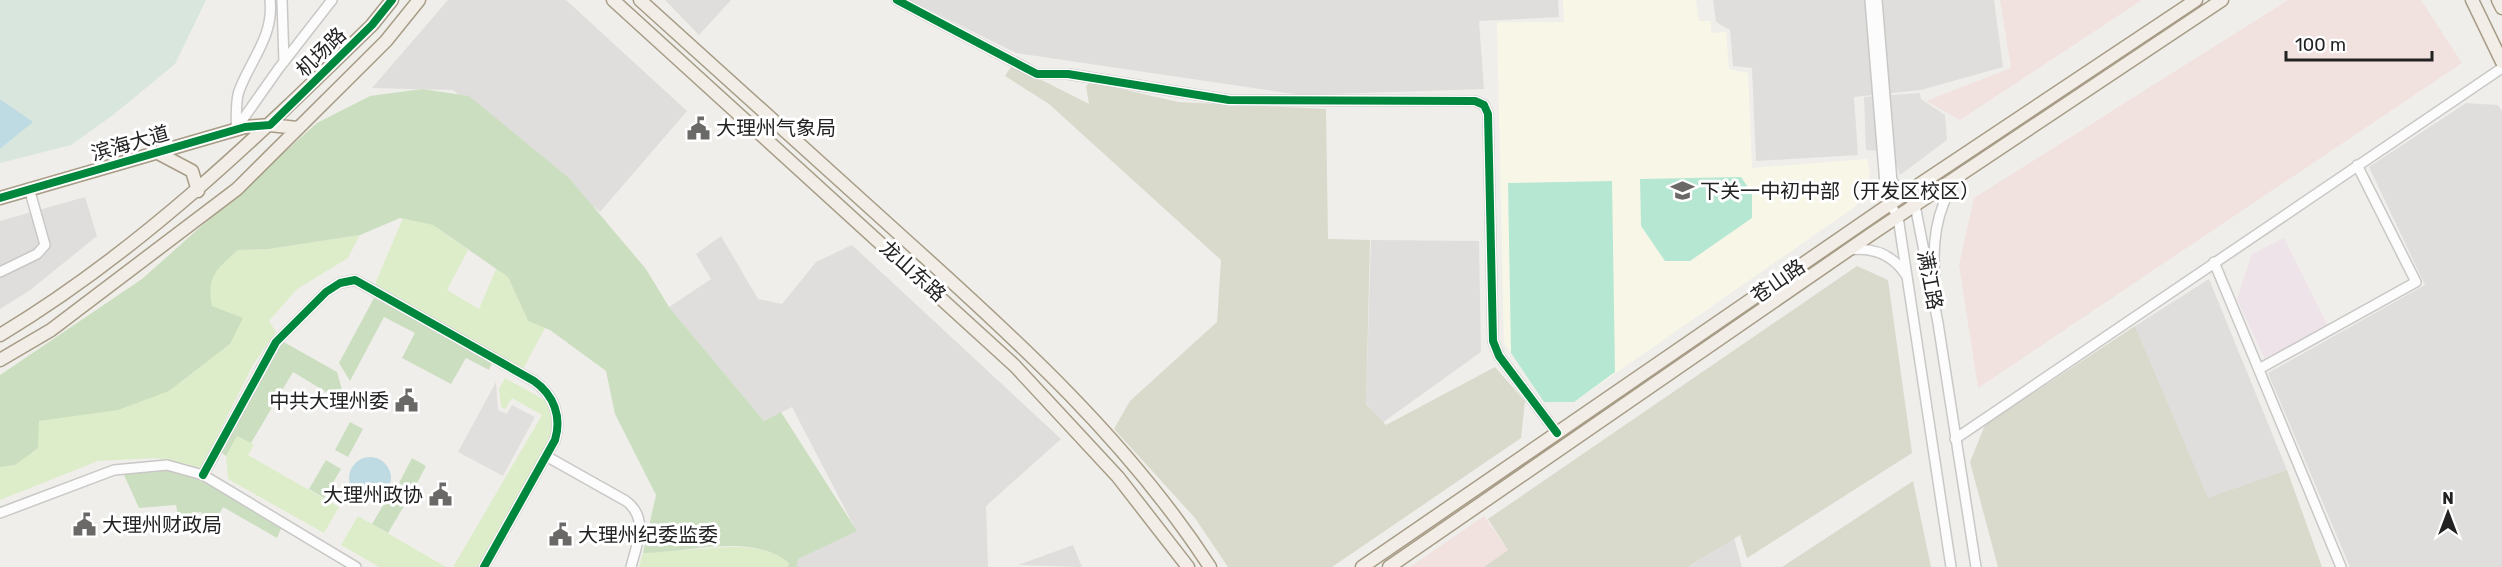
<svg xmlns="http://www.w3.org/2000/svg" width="2502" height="567" viewBox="0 0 2502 567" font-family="Rubik,'Noto Sans SC',sans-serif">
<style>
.residential{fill:#dfdedc}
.commercial{fill:#f1e2e0}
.industrial{fill:#ede3e9}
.education{fill:#f8f7e7}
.construction{fill:#d9d9cc}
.grass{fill:#ddedc9}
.forest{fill:#cbdfc0}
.wetland{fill:#d8e6de}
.pitch{fill:#b6e7d2}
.parking{fill:#e0dfde}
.water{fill:#bedbe3}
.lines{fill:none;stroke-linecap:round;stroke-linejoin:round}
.minor-casing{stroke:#c9c8c6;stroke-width:12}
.major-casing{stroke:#a79c86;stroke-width:15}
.minor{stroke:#fdfcfc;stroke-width:9}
.major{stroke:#f2ede7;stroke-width:12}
.cycleway-casing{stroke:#fff;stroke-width:11}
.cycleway{stroke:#00873e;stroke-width:8}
.labels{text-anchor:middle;stroke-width:6;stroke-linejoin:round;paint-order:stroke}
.street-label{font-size:20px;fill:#222;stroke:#fff}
.poi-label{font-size:20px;fill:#222;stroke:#fff;text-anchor:start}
</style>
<rect width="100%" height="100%" fill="#f0eeea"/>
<!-- residential -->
<path class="residential" d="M448,0H566L687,111L600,212L453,90L372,88Z
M665,0H731L699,35Z
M909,0H1558L1559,17L1479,21L1484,89L1301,95L1016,53Z
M1713,0H1994L2003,67L1921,90L1854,97L1858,155L1756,161L1752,68L1733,66L1730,30L1716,22Z
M2466,103L2498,105L2502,111V567H2350L2268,373L2425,285L2369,167Z
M85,197L97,236L29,291L0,309V221Z
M721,236L758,299L782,304L816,262L852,245L1061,439L986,506L988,567H797V559L856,530L792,407L764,421L669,307L711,279L696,254Z
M1371,240L1479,241L1481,352L1382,423L1366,403Z
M2209,279L2287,470L2208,499L2135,326Z
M1734,538L1742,567H1689Z
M1073,545L1082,567L1018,565Z"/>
<!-- commercial -->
<path class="commercial" d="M2000,0H2142L1960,120L1926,101L2011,68Z
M2288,0H2421L2462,63L1978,388L1959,265L1974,198Z
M1484,516L1508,550L1484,567H1410Z"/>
<!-- industrial -->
<path class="industrial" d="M2284,238L2330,330L2266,362L2237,299L2252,254Z"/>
<!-- education -->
<path class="education" d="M1563,0H1696L1699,21H1711V33L1726,32L1729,69L1748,73L1752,168L1867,159L1870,175L1856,206L1574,402H1544L1504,343L1497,22H1564Z"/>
<!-- construction -->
<path class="construction" d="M1012,65L1089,104L1086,86L1091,82L1178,102L1326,109L1328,239L1370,240L1366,404L1386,425L1495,367L1525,401L1521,438L1332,567H1228L1195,518L1114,429L1130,401L1217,322L1221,260L1049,104L1005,76Z
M1857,266L1888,280L1912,453L1747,558L1740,535L1688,567H1484L1508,550L1488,519Z
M2135,326L2208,498L2287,470L2322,567H1998L1970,462L1985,425Z
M1913,481L1931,567H1782Z"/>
<!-- grass -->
<path class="grass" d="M403,218L433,225L468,250L447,290L479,309L496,269L508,277L528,321L545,328L523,369L375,284Z
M360,235L348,258L297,289L269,321L276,332L253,365L201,468L157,458L98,461L0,500V467L15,465L38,421L169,391L230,344C221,325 200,295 213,272C218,264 231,256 238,250L269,249Z
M505,378L550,403L556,429L478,567H453L542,415L512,398L505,409L501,407L499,389Z
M237,435L254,445L248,455L339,507L324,533L228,479L226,456Z
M358,516L446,567H379L341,545Z
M728,547C752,547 770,548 789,563L788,567H639L643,553Z"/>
<!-- forest -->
<path class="forest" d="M422,89L469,96L569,178L646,269L669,307L764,421L781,412L857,531L798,559L797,567H788L789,563C751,532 689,553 643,553L656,495L615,414L606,371L550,330L528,321L508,277L433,225L400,218L360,235L269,249L238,250C217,269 206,276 212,306L243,318L230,344L169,391L118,410L39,421L38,448L15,465L0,467V375L142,279L317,123L370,96Z
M374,298L493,361L489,370L466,358L451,384L402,358L415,333L384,317L350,381L339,363Z
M282,341L337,372L346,404L293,372L251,443L237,436L226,456L219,451Z
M350,422L363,429L348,457L335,450Z
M412,458L426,466L413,491L399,483Z
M326,460L341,469L324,498L309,489Z
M164,468L200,480L282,526L277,538L223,507L214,523L205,519L201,512L178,516L176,505L139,508L124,475Z
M391,492L407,501L388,533L372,524Z"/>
<!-- wetland -->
<path class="wetland" d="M0,0H206L175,64L113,115L71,145L0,163V149L32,122L0,99Z"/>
<!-- pitch -->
<path class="pitch" d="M1741,177L1752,193V218L1690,261H1665L1641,226L1640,179Z
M1612,181L1615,372L1574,402H1544L1511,353L1508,183Z"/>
<!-- parking -->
<path class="parking" d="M1920,93L1921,99L1945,115L1947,140L1900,175L1892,152L1866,150L1864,97Z
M496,382L498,410L507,414L512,405L535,417L503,476L458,452Z"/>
<!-- water -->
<path class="water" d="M0,99L33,122L0,149Z
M349 478a21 21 0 1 1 42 0a21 21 0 1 1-42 0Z"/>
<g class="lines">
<defs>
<path id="minor" d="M282,0L284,62
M897,0L1037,74H1068L1229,100L1475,101L1484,105L1488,114L1493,341L1499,356L1557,433
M1870,0L1885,184L1890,204L1898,217L1951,567
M1877,0L1892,182L1906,193L1915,205L1938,323L1976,567
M236,128C237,116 235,103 239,91C251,59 274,36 270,0
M236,129L279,68L332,0
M1849,250C1873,247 1893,255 1906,275
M2214,262L2341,567
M0,272L37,254L45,245L29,188
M1935,282C1932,245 1935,211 1956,180
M2259,369L2416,282L2357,165
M1955,439L2502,68
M546,456L626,501C649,518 637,543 631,567
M203,475L276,342L326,292L340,283L355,280L534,381C554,395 562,417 555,440L484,567
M0,513L114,470L167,465L203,475L356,567"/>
<path id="major" d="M613,0L1015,366L1118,477L1188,567
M640,0C729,81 819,162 909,243C1018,341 1129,442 1210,567
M2472,0L2502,62
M2498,0L2502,8
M158,153L192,171L198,191
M0,198L245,127L270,125L297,128
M0,335C140,251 256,138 372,25L392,0
M0,360L51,330L237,189L386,41L419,0
M1362,567L1890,204L2196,0
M1389,567L1873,233L2222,0"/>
</defs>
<!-- minor casing -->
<use href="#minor" class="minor-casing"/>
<!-- major casing -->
<use href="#major" class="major-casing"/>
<!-- minor -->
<use href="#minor" class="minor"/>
<!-- major -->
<use href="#major" class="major"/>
<defs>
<path id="cycleway" d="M897,0L1037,74H1068L1229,100L1475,101L1484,105L1488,114L1493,341L1499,356L1557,433
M0,198L245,127L270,125L372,25L392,0
M203,475L276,342L326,292L340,283L355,280L534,381C554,395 562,417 555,440L484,567"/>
</defs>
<!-- cycleway casing -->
<use href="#cycleway" class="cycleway-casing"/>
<!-- cycleway -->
<use href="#cycleway" class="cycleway"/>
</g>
<!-- icons -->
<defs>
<symbol id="civic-bare" viewBox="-9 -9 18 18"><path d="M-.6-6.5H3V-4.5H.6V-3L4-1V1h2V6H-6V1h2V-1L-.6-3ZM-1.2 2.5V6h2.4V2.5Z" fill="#6a6968" stroke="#fff" stroke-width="2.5" paint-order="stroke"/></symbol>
<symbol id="school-bare" viewBox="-9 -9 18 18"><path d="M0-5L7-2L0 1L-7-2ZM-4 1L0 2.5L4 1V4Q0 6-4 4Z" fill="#6a6968" stroke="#fff" stroke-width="2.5" paint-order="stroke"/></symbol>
</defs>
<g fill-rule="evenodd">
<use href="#civic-bare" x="682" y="112" width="33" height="33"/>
<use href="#school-bare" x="1666" y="174" width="33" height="33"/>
<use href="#civic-bare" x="390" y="384" width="33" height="33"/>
<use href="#civic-bare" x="424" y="478" width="33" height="33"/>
<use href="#civic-bare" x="68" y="508" width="33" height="33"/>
<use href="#civic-bare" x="544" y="518" width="33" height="33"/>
</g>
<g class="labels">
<!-- street labels -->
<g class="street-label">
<text transform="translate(321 52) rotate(-44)" y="7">机场路</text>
<text transform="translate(130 143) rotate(-16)" y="7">滨海大道</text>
<text transform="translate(913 271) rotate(42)" y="7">龙山东路</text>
<text transform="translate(1930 280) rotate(79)" y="7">满江路</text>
<text transform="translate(1778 281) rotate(-35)" y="7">苍山路</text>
</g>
<!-- poi labels -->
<g class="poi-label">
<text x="716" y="135">大理州气象局</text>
<text x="1700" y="198">下关一中初中部（开发区校区）</text>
<text x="389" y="408" text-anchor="end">中共大理州委</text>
<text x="423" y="502" text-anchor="end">大理州政协</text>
<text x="102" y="532">大理州财政局</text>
<text x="578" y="542">大理州纪委监委</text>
</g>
</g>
<!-- north arrow -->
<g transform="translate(2448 513)" stroke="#ffffff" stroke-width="4.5" paint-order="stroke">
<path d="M0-4.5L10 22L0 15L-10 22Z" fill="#222222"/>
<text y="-9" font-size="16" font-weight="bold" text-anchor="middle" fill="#222222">N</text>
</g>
<!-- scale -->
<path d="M2286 51v9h146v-9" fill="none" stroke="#222222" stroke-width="3"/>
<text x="2295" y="51" font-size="18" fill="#222222" stroke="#ffffff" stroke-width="4.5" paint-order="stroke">100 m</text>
</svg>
